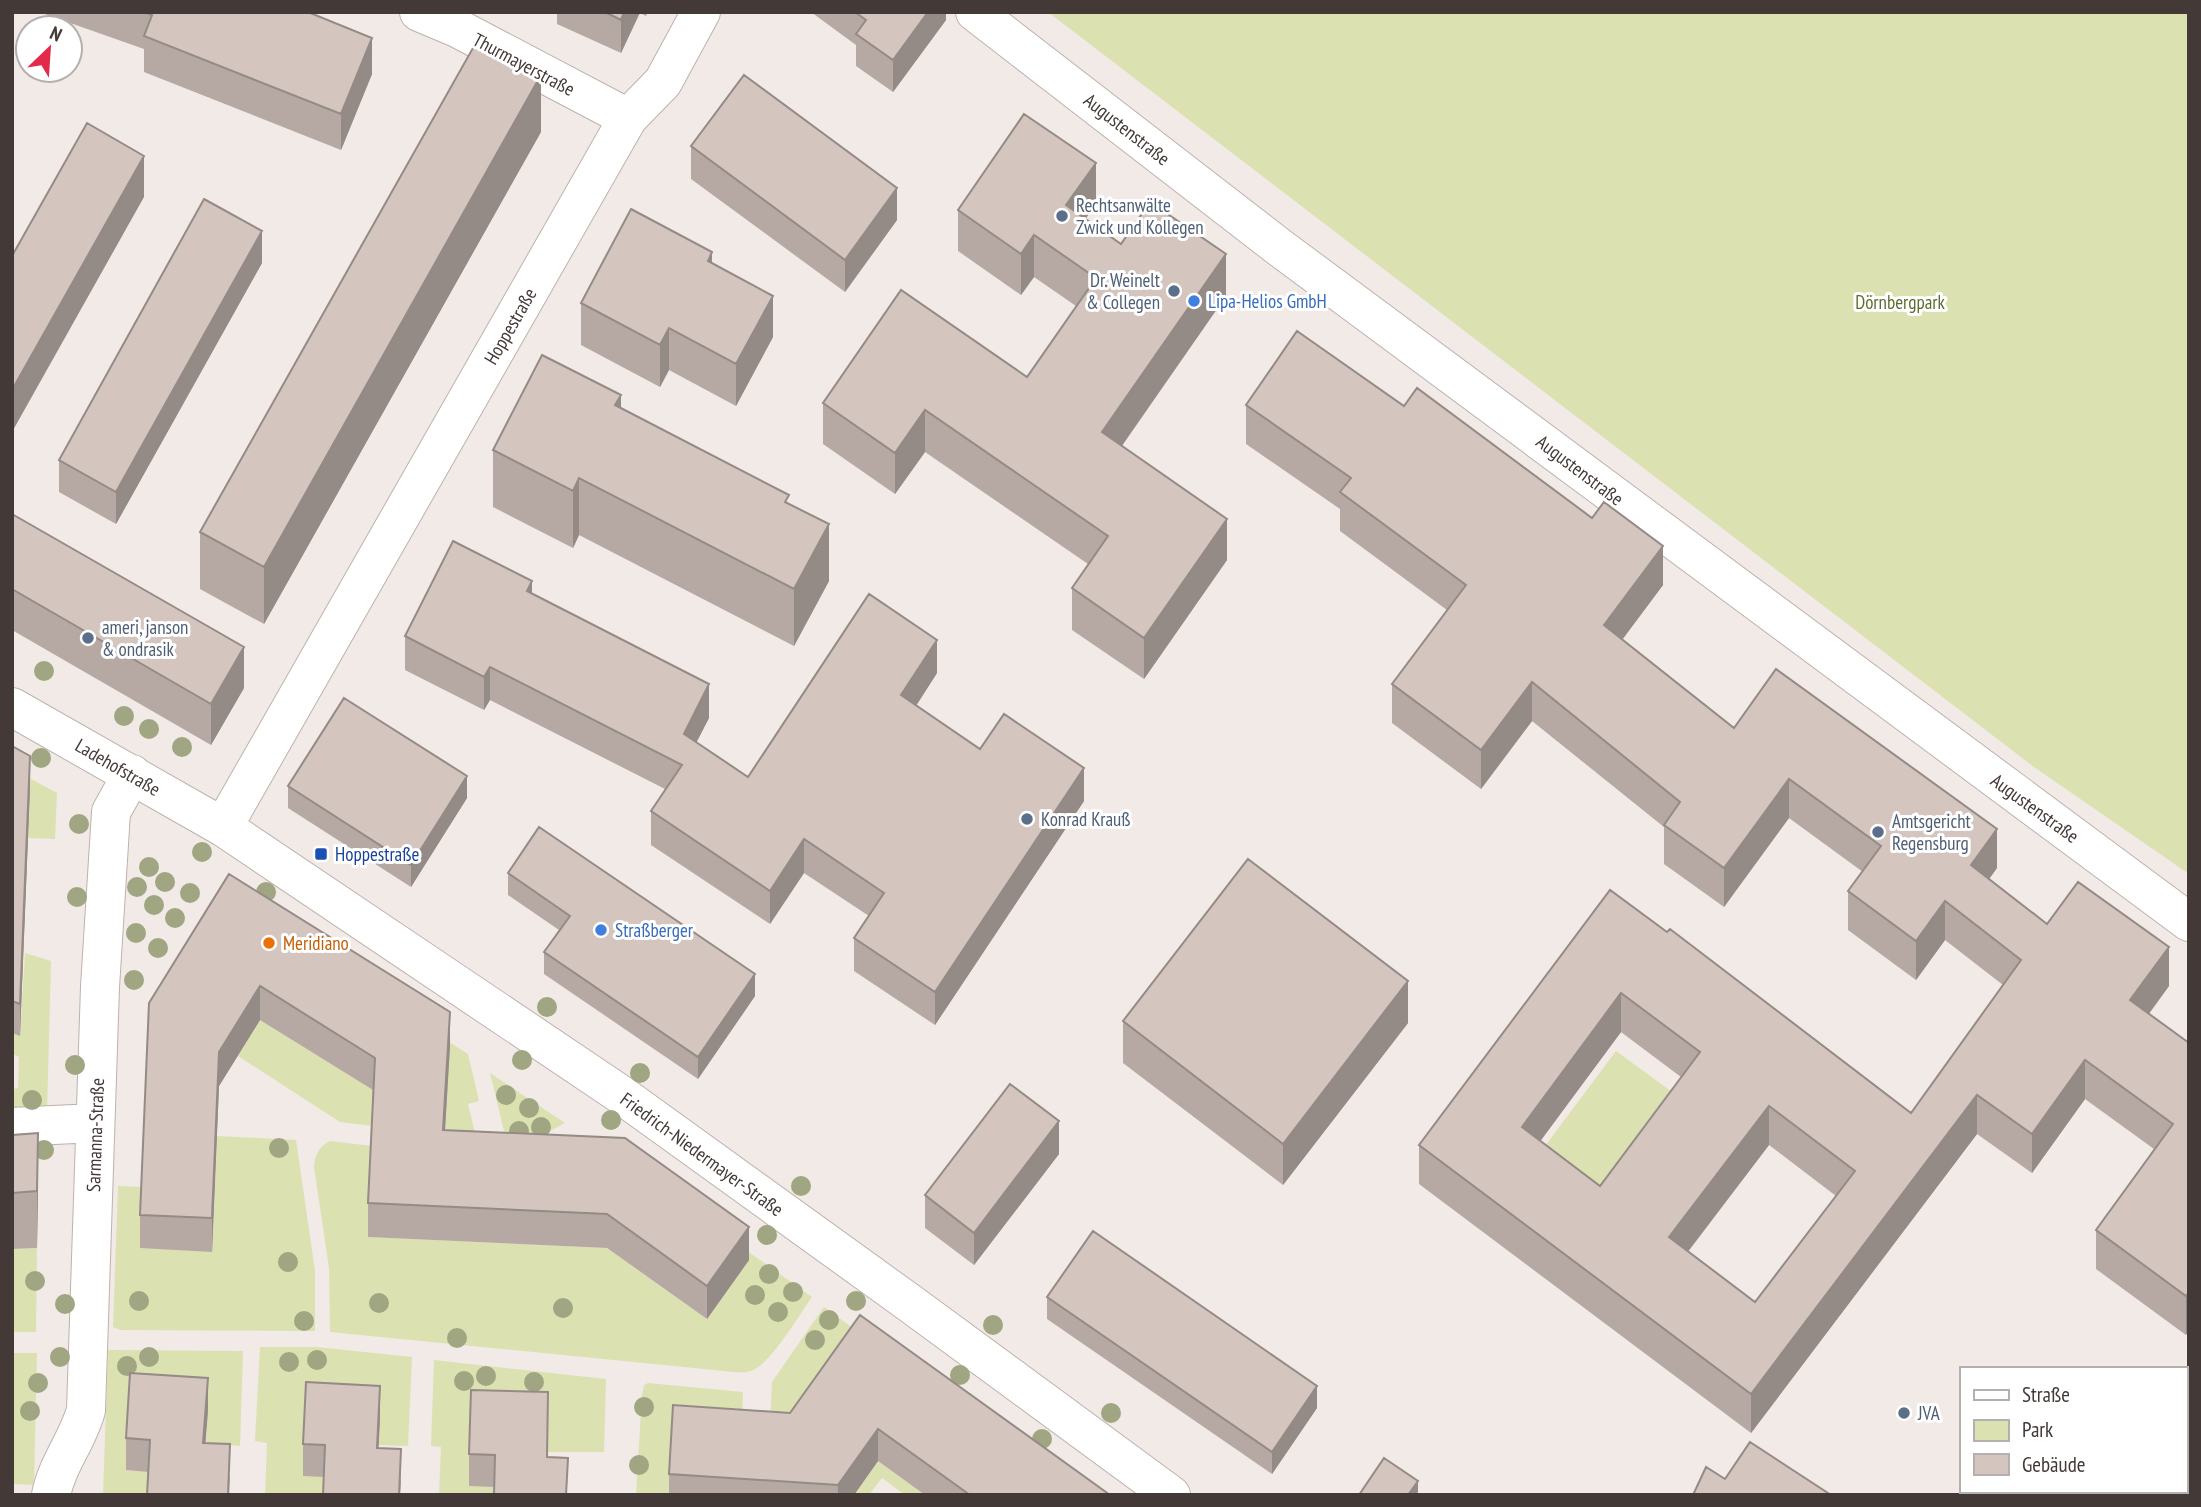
<svg xmlns="http://www.w3.org/2000/svg" width="2201" height="1507" viewBox="0 0 2201 1507" font-family="'PT Sans Narrow',sans-serif">
<style>
.green{fill:#dce1b2}
.lines{fill:none;stroke-linecap:round;stroke-linejoin:round}
.minor-casing{stroke:#beb2ac;stroke-width:40}
.minor{stroke:#fff;stroke-width:38}
.tree{fill:#9fa681}
.wall{fill:#b6a9a4;fill-rule:evenodd}
.shaded-wall{fill:#948a86}
.building{fill:#d4c5bf;stroke:#948a86;stroke-width:2;fill-rule:evenodd}
.service-dot{fill:#5c6f8a;stroke:#fff;stroke-width:2.5}
.shop-dot{fill:#3f7fe0;stroke:#fff;stroke-width:2.5}
.transit-dot{fill:#1a4fb4;stroke:#fff;stroke-width:2.5}
.food-dot{fill:#e8710a;stroke:#fff;stroke-width:2.5}
.labels{text-anchor:middle;stroke-width:6;stroke-linejoin:round;paint-order:stroke}
.street-label{font-size:19px;fill:#433936;stroke:#fff}
.service-label{font-size:19px;fill:#4e5e75;stroke:#fff;text-anchor:start}
.shop-label{font-size:19px;fill:#366cbe;stroke:#fff;text-anchor:start}
.park-label{font-size:19px;fill:#5c6e2f;stroke:#fff}
.transit-label{font-size:19px;fill:#164399;stroke:#fff;text-anchor:start}
.food-label{font-size:19px;fill:#c56008;stroke:#fff;text-anchor:start}
</style>
<rect width="100%" height="100%" fill="#f1eae6"/>
<!-- green -->
<path class="green" d="M1048,12H2189V874L2034,767Z
M22,774L57,793L55,839L28,838L30,788Z
M25,953L51,961L47,1111L12,1113V1089L18,1088L19,1057L12,1054V1033L20,1035Z
M402,1012L468,1054L479,1101L468,1104L475,1133L445,1131L450,1046Z
M260,1020L375,1091L373,1126L340,1122L238,1056Z
M1616,1051L1679,1097L1599,1205L1536,1158Z
M490,1073L565,1123L535,1139L505,1135Z
M217,1136L296,1140L315,1271V1331L120,1330L113,1327L118,1186L143,1187L212,1251Z
M330,1141L372,1146L368,1237L607,1248L707,1319L694,1213L812,1297C799,1315 770,1365 751,1371C746,1373 739,1372 734,1372L330,1332L329,1268L314,1167C315,1154 319,1147 330,1141Z
M37,1248L36,1332H12V1249Z
M824,1307L930,1384L769,1443L772,1382Z
M260,1347H316L412,1357L408,1446L378,1445L325,1477V1495H265L267,1443L255,1441Z
M108,1350L243,1351L240,1446L206,1443L207,1410L126,1470L150,1472L149,1495H103Z
M12,1353H37L34,1485L12,1484Z
M434,1360L606,1379L604,1452H548L495,1487V1495H439L441,1447L431,1446Z
M648,1383L743,1392L741,1442L670,1495H636L642,1395L644,1385Z
M878,1461L925,1495H905L882,1478L869,1495H854Z"/>
<g class="lines">
<defs>
<path id="minor" d="M419,12L457,28L628,118
M975,12L1279,247L2189,922
M12,707L223,827L620,1094L911,1304L1171,1495
M223,827L628,118L663,82L701,12
M12,1127L95,1123
M51,1495C57,1464 78,1440 86,1410L100,987L111,812L132,774"/>
</defs>
<!-- minor casing -->
<use href="#minor" class="minor-casing"/>
<!-- minor -->
<use href="#minor" class="minor"/>
</g>
<!-- trees -->
<g class="tree">
<circle cx="44" cy="671" r="10"/>
<circle cx="124" cy="716" r="10"/>
<circle cx="149" cy="729" r="10"/>
<circle cx="182" cy="747" r="10"/>
<circle cx="41" cy="758" r="10"/>
<circle cx="79" cy="824" r="10"/>
<circle cx="202" cy="852" r="10"/>
<circle cx="149" cy="867" r="10"/>
<circle cx="165" cy="882" r="10"/>
<circle cx="137" cy="887" r="10"/>
<circle cx="266" cy="892" r="10"/>
<circle cx="190" cy="893" r="10"/>
<circle cx="77" cy="897" r="10"/>
<circle cx="154" cy="905" r="10"/>
<circle cx="175" cy="918" r="10"/>
<circle cx="136" cy="933" r="10"/>
<circle cx="158" cy="948" r="10"/>
<circle cx="134" cy="980" r="10"/>
<circle cx="547" cy="1007" r="10"/>
<circle cx="522" cy="1060" r="10"/>
<circle cx="75" cy="1065" r="10"/>
<circle cx="640" cy="1073" r="10"/>
<circle cx="506" cy="1095" r="10"/>
<circle cx="32" cy="1100" r="10"/>
<circle cx="529" cy="1108" r="10"/>
<circle cx="611" cy="1120" r="10"/>
<circle cx="541" cy="1127" r="10"/>
<circle cx="519" cy="1131" r="10"/>
<circle cx="279" cy="1148" r="10"/>
<circle cx="44" cy="1150" r="10"/>
<circle cx="801" cy="1186" r="10"/>
<circle cx="767" cy="1235" r="10"/>
<circle cx="288" cy="1262" r="10"/>
<circle cx="769" cy="1274" r="10"/>
<circle cx="35" cy="1281" r="10"/>
<circle cx="793" cy="1292" r="10"/>
<circle cx="755" cy="1295" r="10"/>
<circle cx="139" cy="1301" r="10"/>
<circle cx="856" cy="1301" r="10"/>
<circle cx="379" cy="1303" r="10"/>
<circle cx="65" cy="1304" r="10"/>
<circle cx="563" cy="1308" r="10"/>
<circle cx="778" cy="1312" r="10"/>
<circle cx="829" cy="1320" r="10"/>
<circle cx="304" cy="1321" r="10"/>
<circle cx="993" cy="1325" r="10"/>
<circle cx="457" cy="1338" r="10"/>
<circle cx="815" cy="1340" r="10"/>
<circle cx="60" cy="1357" r="10"/>
<circle cx="149" cy="1357" r="10"/>
<circle cx="317" cy="1360" r="10"/>
<circle cx="289" cy="1362" r="10"/>
<circle cx="127" cy="1366" r="10"/>
<circle cx="960" cy="1375" r="10"/>
<circle cx="486" cy="1376" r="10"/>
<circle cx="464" cy="1381" r="10"/>
<circle cx="534" cy="1382" r="10"/>
<circle cx="38" cy="1383" r="10"/>
<circle cx="644" cy="1407" r="10"/>
<circle cx="30" cy="1411" r="10"/>
<circle cx="1111" cy="1413" r="10"/>
<circle cx="1042" cy="1439" r="10"/>
<circle cx="639" cy="1465" r="10"/>
</g>
<!-- wall -->
<path class="wall" d="M39,12H308L372,74L341,150L144,72V49Z
M557,12H648L646,16L640,13L621,53L557,24Z
M811,12H946V20L893,92L856,66V45Z
M541,132L264,624L200,589V532Z
M691,146L897,220L845,292L691,179Z
M1096,204L1085,219L1121,244L1226,296L1122,446L1227,560L1144,679L1072,630V588L1088,564L925,452L895,494L823,444V403L1027,377L1076,306L1034,277L1021,295L958,251V210Z
M262,263L116,524L59,492V460Z
M712,263L773,337L736,406L669,370L660,387L581,345V303Z
M1246,405L1404,406L1663,585L1622,640L1734,728L1997,868L1989,879L2047,924L2169,986L2149,1014L2189,1043L2186,1335L2096,1269V1230L2154,1149L2085,1099L2032,1173L1977,1134L1751,1433L1419,1184V1145L1610,890L1911,1113L2003,985L1945,940L1916,980L1848,930V891L1863,872L1789,818L1724,907L1664,864V827L1532,721L1481,789L1392,723V684L1447,610L1340,531V509L1246,444ZM1621,1032L1681,1077L1600,1186L1540,1141ZM1769,1145L1836,1196L1755,1302L1688,1252Z
M621,408L789,504L829,581L794,646L579,535L573,548L493,507V450Z
M12,514L244,688L211,745L12,630Z
M532,594L709,718L696,742L748,777L937,673L916,706L980,749L1084,801L935,1025L854,971V938L869,916L804,873L770,924L651,845V811L665,789L490,700L484,710L405,670V636Z
M12,746L30,788L20,1036L12,1033Z
M288,786L467,798L411,887L288,808Z
M508,873L755,996L698,1079L544,974V952L559,930L508,895Z
M229,874L450,1046L445,1130L749,1260L707,1319L607,1248L368,1237V1203L373,1090L260,1020L219,1086L212,1252L140,1248V1215Z
M1123,1021L1408,1023L1283,1185L1123,1063Z
M12,1135L38,1190L37,1248L12,1249Z
M1059,1154L974,1265L925,1228V1195Z
M1047,1297L1317,1408L1272,1474L1047,1319Z
M860,1315L1110,1495H925L878,1461L854,1495H669V1474L790,1413Z
M548,1392L494,1487L469,1486V1454Z
M208,1410L205,1443L230,1477L229,1495H147L148,1472L126,1470V1438Z
M380,1418L378,1448L401,1481L400,1495H323L324,1477L303,1476V1444Z"/>
<!-- shaded-wall -->
<path class="shaded-wall" d="M624,12H640L621,53V20Z
M928,12H946V20L893,92V60Z
M372,38V74L341,150V114Z
M541,75V132L264,624V567Z
M144,156V197L12,432V390Z
M1096,163V204L1066,247V205Z
M897,188V220L845,292V260Z
M262,231V263L116,524V492Z
M1034,235V277L1021,295V254Z
M712,252V293L708,261Z
M1226,254V296L1102,474V432Z
M773,296V337L736,406V364Z
M669,328V370L660,387V345Z
M621,395V452L615,405Z
M925,410V452L895,494V453Z
M579,478V535L573,548V491Z
M1227,519V560L1144,679V638Z
M829,524V581L794,646V589Z
M1663,546V585L1604,664V625Z
M532,581V614L527,591Z
M937,640V673L901,729V695Z
M244,647V688L211,745V704Z
M490,667V700L484,710V677Z
M1532,682V721L1481,789V750Z
M709,684V718L684,767V734Z
M30,756V788L20,1036V1004Z
M1084,768V801L935,1025V992Z
M467,776V798L411,887V865Z
M1789,779V818L1724,907V868Z
M1997,829V868L1971,904V865Z
M804,839V873L770,924V891Z
M1945,901V940L1916,980V941Z
M2169,947V986L2130,1039V1000Z
M755,974V996L698,1079V1057Z
M1408,981V1023L1283,1185V1144Z
M260,986V1020L219,1086L212,1252V1218L219,1052Z
M1621,993V1032L1522,1166V1127Z
M450,1012V1046L443,1164V1130Z
M2085,1060V1099L2032,1173V1134Z
M1977,1095V1134L1751,1433V1394Z
M1769,1106V1145L1669,1276V1237Z
M1059,1121V1154L974,1265V1233Z
M38,1133V1190L37,1248V1191Z
M749,1227V1260L707,1319V1286Z
M2189,1292V1331L2186,1335V1296Z
M208,1378V1410L203,1475V1443Z
M380,1386V1418L377,1480V1448Z
M1317,1386V1408L1272,1474V1452Z
M878,1429V1461L854,1495H838V1485Z
M401,1449L400,1495H399Z
M1418,1481V1492L1416,1495H1408Z"/>
<!-- building -->
<path class="building" d="M144,12H308L372,38L341,114L144,36L152,15Z
M605,12H624L621,20Z
M855,12H928L893,60L856,34L866,20Z
M478,39L541,75L264,567L200,532Z
M744,75L897,188L845,260L691,146Z
M1024,114L1096,163L1066,205L1121,244L1150,202L1226,254L1102,432L1227,519L1144,638L1072,588L1108,536L925,410L895,453L823,403L901,290L1027,377L1096,278L1034,235L1021,254L958,210Z
M87,123L144,156L12,390V256Z
M204,199L262,231L116,492L59,460Z
M631,209L712,252L708,261L773,296L736,364L669,328L660,345L581,303Z
M1297,331L1404,406L1417,388L1592,518L1604,502L1663,546L1604,625L1734,728L1776,669L1997,829L1971,865L2047,924L2078,882L2169,947L2130,1000L2189,1043V1292L2186,1296L2096,1230L2173,1124L2085,1060L2032,1134L1977,1095L1751,1394L1419,1145L1610,890L1667,932L1670,929L1911,1113L2021,960L1945,901L1916,941L1848,891L1881,846L1789,779L1724,868L1664,825L1680,802L1532,682L1481,750L1392,684L1466,585L1340,492L1351,478L1246,405ZM1621,993L1700,1052L1600,1186L1522,1127ZM1769,1106L1855,1171L1755,1302L1669,1237Z
M542,355L621,395L615,405L789,495L785,502L829,524L794,589L579,478L573,491L493,450Z
M12,514L244,647L211,704L12,589Z
M453,541L532,581L527,591L709,684L684,734L748,777L869,594L937,640L901,695L980,749L1004,714L1084,768L935,992L854,938L884,893L804,839L770,891L651,811L682,765L490,667L484,677L405,636Z
M344,698L467,776L411,865L288,786Z
M12,746L30,756L20,1004L12,1001Z
M539,827L755,974L698,1057L544,952L570,916L508,873Z
M1248,859L1408,981L1283,1144L1123,1021Z
M229,874L450,1012L443,1130L625,1138L749,1227L707,1286L607,1214L368,1203L375,1058L260,986L219,1052L212,1218L140,1215L149,1003Z
M1010,1084L1059,1121L974,1233L925,1195Z
M38,1133L37,1191L12,1193V1135Z
M1093,1231L1317,1386L1272,1452L1047,1297Z
M860,1315L1110,1495H970L878,1429L838,1485L669,1474L673,1405L790,1413Z
M130,1373L208,1378L203,1443L230,1444L228,1495H147L150,1440L126,1438Z
M306,1382L380,1386L377,1448L401,1449L399,1495H323L325,1445L303,1444Z
M471,1390L548,1392L547,1457L568,1458L566,1495H494L495,1455L469,1454Z
M1750,1442L1831,1495H1693L1706,1467L1725,1479Z
M1384,1458L1418,1481L1408,1495H1359Z"/>
<!-- markers -->
<g class="service-dot">
<circle cx="1062" cy="216" r="7"/>
<circle cx="1174" cy="291" r="7"/>
<circle cx="88" cy="638" r="7"/>
<circle cx="1027" cy="819" r="7"/>
<circle cx="1878" cy="832" r="7"/>
<circle cx="1904" cy="1413" r="7"/>
</g>
<g class="shop-dot">
<circle cx="1194" cy="301" r="7"/>
<circle cx="601" cy="930" r="7"/>
</g>
<rect class="transit-dot" x="314" y="847" width="14" height="14" rx="3.5"/>
<circle class="food-dot" cx="269" cy="943" r="7"/>
<g class="labels">
<!-- street labels -->
<g class="street-label">
<text transform="translate(524 64) rotate(28)" y="7">Thurmayerstraße</text>
<text transform="translate(1127 129) rotate(38)" y="7">Augustenstraße</text>
<text transform="translate(510 326) rotate(-60)" y="7">Hoppestraße</text>
<text transform="translate(1580 470) rotate(37)" y="7">Augustenstraße</text>
<text transform="translate(118 767) rotate(30)" y="7">Ladehofstraße</text>
<text transform="translate(2035 808) rotate(36)" y="7">Augustenstraße</text>
<text transform="translate(95 1135) rotate(-88)" y="7">Sarmanna-Straße</text>
<text transform="translate(702 1154) rotate(36)" y="7">Friedrich-Niedermayer-Straße</text>
</g>
<!-- service labels -->
<g class="service-label">
<text x="1076" y="212">Rechtsanwälte<tspan x="1076" dy="22">Zwick und Kollegen</tspan></text>
<text x="1160" y="287" text-anchor="end">Dr. Weinelt<tspan x="1160" dy="22">&amp; Collegen</tspan></text>
<text x="102" y="634">ameri, janson<tspan x="102" dy="22">&amp; ondrasik</tspan></text>
<text x="1041" y="826">Konrad Krauß</text>
<text x="1892" y="828">Amtsgericht<tspan x="1892" dy="22">Regensburg</tspan></text>
<text x="1918" y="1420">JVA</text>
</g>
<!-- shop labels -->
<g class="shop-label">
<text x="1208" y="308">Lipa-Helios GmbH</text>
<text x="615" y="937">Straßberger</text>
</g>
<!-- park labels -->
<g class="park-label">
<text x="1900" y="309">Dörnbergpark</text>
</g>
<!-- transit labels -->
<g class="transit-label">
<text x="335" y="861">Hoppestraße</text>
</g>
<!-- food labels -->
<g class="food-label">
<text x="283" y="950">Meridiano</text>
</g>
</g>
<!-- border -->
<rect width="2201" height="1507" fill="none" stroke="#433936" stroke-width="28"/>
<!-- legend -->
<rect x="1960" y="1367" width="228" height="126" fill="#ffffff" stroke="#b4b0af" stroke-width="2"/>
<rect x="1974" y="1390" width="35" height="10" fill="#ffffff" stroke="#b4b0af" stroke-width="2"/>
<text x="2022" y="1402" font-size="21" fill="#433936">Straße</text>
<rect x="1974" y="1420" width="35" height="21" fill="#dce1b2" stroke="#b4b0af" stroke-width="2"/>
<text x="2022" y="1437" font-size="21" fill="#433936">Park</text>
<rect x="1974" y="1454" width="35" height="21" fill="#d4c5bf" stroke="#b4b0af" stroke-width="2"/>
<text x="2022" y="1472" font-size="21" fill="#433936">Gebäude</text>
<!-- north arrow -->
<g transform="translate(49 49) rotate(25)"><circle r="33" fill="#ffffff" stroke="#b4b0af" stroke-width="2"/>
<path d="M0-5L12 26L0 18L-12 26Z" fill="#e42a4b"/>
<text y="-10" font-size="19" font-weight="bold" text-anchor="middle" fill="#433936">N</text>
</g>
</svg>
